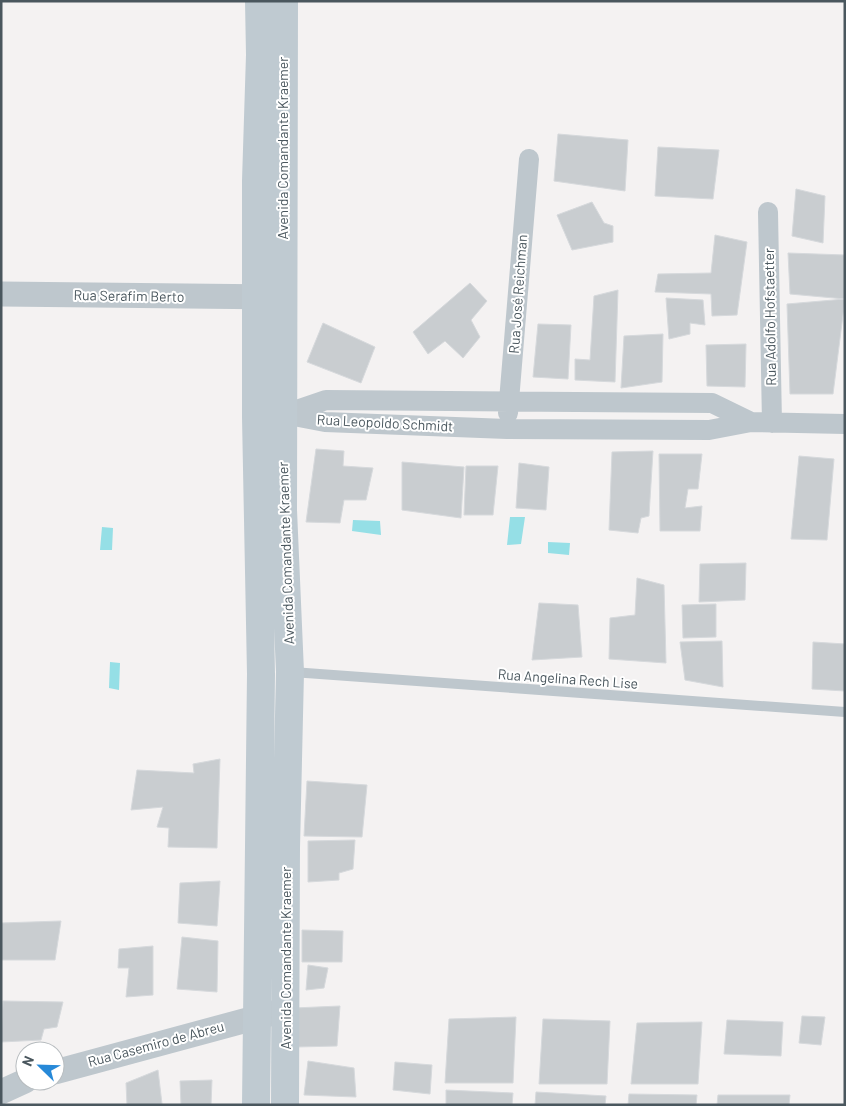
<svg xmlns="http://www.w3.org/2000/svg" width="846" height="1106" viewBox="0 0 846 1106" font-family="Barlow,sans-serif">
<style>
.water{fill:#95dfe6}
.building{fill:#c9cdd0;stroke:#d6d9dc}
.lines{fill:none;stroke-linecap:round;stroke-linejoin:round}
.service{stroke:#bec7cd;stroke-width:10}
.minor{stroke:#bec7cd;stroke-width:20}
.tertiary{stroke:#bec7cd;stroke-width:25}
.secondary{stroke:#bfcad1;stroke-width:28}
.labels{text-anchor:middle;stroke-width:4;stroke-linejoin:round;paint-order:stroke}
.street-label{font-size:14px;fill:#4a575e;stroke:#fff}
</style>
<rect width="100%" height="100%" fill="#f4f2f2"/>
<!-- water -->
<path class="water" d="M510,517H525L521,544L507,545Z
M353,520L380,521L381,535L352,531Z
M102,527L113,528L112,550H100Z
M548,542L570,543L569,555L548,553Z
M110,662L120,663L119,690L109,688Z"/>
<!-- building -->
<path class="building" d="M558,134L628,140L625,191L554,181Z
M658,147L719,150L713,199L655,196Z
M796,189L825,196L823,243L792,236Z
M592,202L604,223L613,226V242L572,250L557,215Z
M715,235L747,242L737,315L712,316L711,294L655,292L658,274L711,273Z
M788,253L845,255V299L790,294Z
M470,283L487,301L471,320L480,337L463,358L445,341L428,354L413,332Z
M618,290L615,382L575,380V359L590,360L594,296Z
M666,298L703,300L705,325L690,323V334L669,339Z
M845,299L833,394H790L787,304Z
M323,323L375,347L361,383L307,362Z
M538,324L571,325L568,379L533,377Z
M663,334L662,382L621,388L624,336Z
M746,344L745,387L707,386L706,345Z
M316,449L344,451L343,466L373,468L366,500H344L340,523L306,522Z
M653,451L649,516L641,518L638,533L609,530L612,452Z
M659,454H702L698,489H688L685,508L702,506L700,531H660Z
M799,456L834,459L827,540L791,539Z
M402,462L464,467L461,518L402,510Z
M519,463L549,467L546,510L516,508Z
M466,466H498L493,515H464Z
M746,563L745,600L699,602L700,564Z
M637,578L664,585L666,663L609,659L610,618L635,615Z
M539,603L578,605L582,657L532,660Z
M716,604V637L683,638L682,605Z
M722,641L723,687L685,680L680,642Z
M813,642L845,644V691L812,689Z
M220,759L217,848L168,847L169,828L157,827L163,807L131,810L137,770L194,773L193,764Z
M307,781L367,785L362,837L304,836Z
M355,840L353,869L339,873V880L308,882V841Z
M220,881L217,926L178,923L180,883Z
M61,921L55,960H1V923Z
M302,930L343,931L342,962H302Z
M182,937L218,941L217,992L177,989Z
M153,946V995L126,997L129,968H118L119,949Z
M308,965L328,968L324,988L306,990Z
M3,1001L63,1002L57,1027L44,1029L41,1040L1,1042Z
M340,1006L337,1046L296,1047L294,1008Z
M802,1016L825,1017L821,1045L799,1043Z
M516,1017L513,1083H445L449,1019Z
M543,1019L610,1021L607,1084H539Z
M727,1020L783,1022L781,1056L724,1054Z
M702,1022L698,1084H631L637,1023Z
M308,1061L354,1068L356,1097L304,1095Z
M395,1062L432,1065L430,1094L393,1090Z
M158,1070L162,1104L127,1105L126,1083Z
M212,1080L211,1105H181L180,1081Z
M446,1090L513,1093L512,1105H446Z
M536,1092L606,1096L605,1105H535Z
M629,1094L697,1095L696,1105H628Z
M718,1095H790L789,1105H717Z"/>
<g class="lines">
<!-- service -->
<path class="service" d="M292,672L845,712"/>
<!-- minor -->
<path class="minor" d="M768,212L772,423
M508,413L529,159
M283,414L325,422L507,429L709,430L751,422L845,424
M285,414L326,400L712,403L751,422"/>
<!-- tertiary -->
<path class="tertiary" d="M1,294L276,297
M55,1072L277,1012
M1,1092L25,1081"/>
<!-- secondary -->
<path class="secondary" d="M284,1L283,510L290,672L286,848L285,1105
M256,1105L261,674L256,417V181L260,55L259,1"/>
</g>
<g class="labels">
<!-- street labels -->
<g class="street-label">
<text transform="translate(283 148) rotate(-90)" y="5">Avenida Comandante Kraemer</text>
<text transform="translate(518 294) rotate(-86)" y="5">Rua José Reichman</text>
<text transform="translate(129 296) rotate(1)" y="5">Rua Serafim Berto</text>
<text transform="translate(770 317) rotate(-91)" y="5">Rua Adolfo Hofstaetter</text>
<text transform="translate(385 423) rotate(3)" y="5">Rua Leopoldo Schmidt</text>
<text transform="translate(286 553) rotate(-92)" y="5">Avenida Comandante Kraemer</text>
<text transform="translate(568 679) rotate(4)" y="5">Rua Angelina Rech Lise</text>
<text transform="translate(286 958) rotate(-90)" y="5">Avenida Comandante Kraemer</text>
<text transform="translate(156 1044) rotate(-15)" y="5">Rua Casemiro de Abreu</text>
</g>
</g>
<!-- border -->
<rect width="846" height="1106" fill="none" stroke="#4a575e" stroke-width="5"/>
<!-- north arrow -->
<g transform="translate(40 1066) rotate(293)"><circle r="24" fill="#ffffff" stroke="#b7bcbf"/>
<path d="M0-4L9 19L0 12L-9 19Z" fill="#2789d8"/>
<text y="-8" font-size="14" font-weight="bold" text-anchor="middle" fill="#4a575e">N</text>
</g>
</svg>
